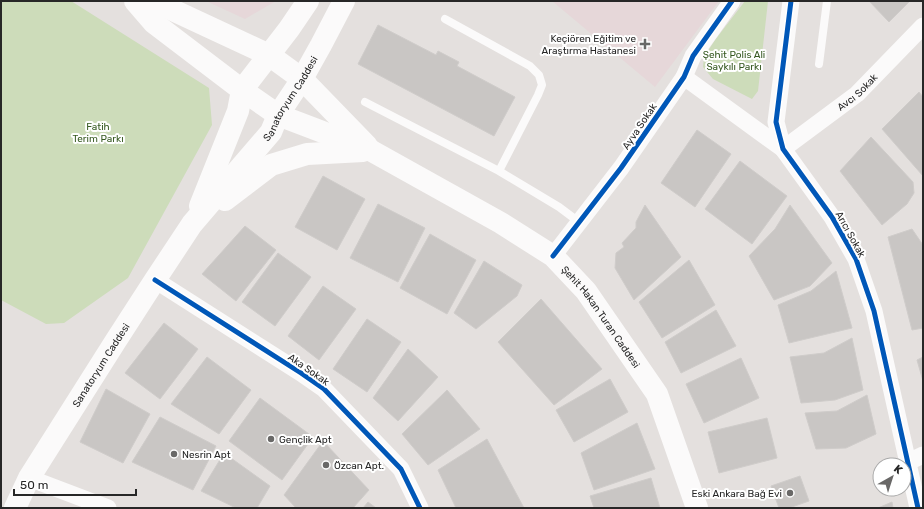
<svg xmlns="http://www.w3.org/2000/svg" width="924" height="509" viewBox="0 0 924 509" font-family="Rubik,sans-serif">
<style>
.medical{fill:#e6d7d9}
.green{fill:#cddcba}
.building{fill:#c9c6c4;stroke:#cfccca}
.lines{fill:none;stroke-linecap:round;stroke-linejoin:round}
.lane{stroke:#fbfafa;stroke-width:8}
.street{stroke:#fbfafa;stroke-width:17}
.secondary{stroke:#fbfafa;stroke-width:22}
.cycleway-casing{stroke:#fff;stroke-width:8}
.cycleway{stroke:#0057b8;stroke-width:5}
.poi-dot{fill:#696867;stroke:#fff;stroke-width:1.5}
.labels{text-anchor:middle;stroke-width:4;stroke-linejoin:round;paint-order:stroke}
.poi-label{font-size:10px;fill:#272727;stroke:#fff;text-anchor:start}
.park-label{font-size:10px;fill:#365921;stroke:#fff}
.street-label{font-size:10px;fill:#272727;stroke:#fff}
</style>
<rect width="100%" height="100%" fill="#e4e0de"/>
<!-- medical -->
<path class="medical" d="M206,1H276L245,19Z
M552,1H719L655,87Z"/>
<!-- green -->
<path class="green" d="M1,1H71L209,88L212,125L128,278L64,323L46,324L1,300Z
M745,1H768L758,91L752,99L713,79L703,67L704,57L715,40Z"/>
<!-- building -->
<path class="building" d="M869,1H910L889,22Z
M378,25L436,55L438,51L459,62L457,66L515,97L494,136L358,64Z
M919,92L923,97V176L882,129Z
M697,130L731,154L695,207L661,183Z
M871,137L913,182L914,193L907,204L882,225L840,171Z
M740,161L787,196L752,244L705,209Z
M323,176L365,199L337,250L295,227Z
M378,204L425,228L398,282L350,258Z
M645,205L681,257L634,300L615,268L616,253L624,247L622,243L636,228V222Z
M790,205L832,263L810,286L774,300L749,256L775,229Z
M245,226L276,250L236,301L202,274Z
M912,229L923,245V328L912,330L888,237Z
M430,234L476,260L447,314L400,288Z
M278,253L311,277L275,326L242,302Z
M689,260L715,305L662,338L639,302Z
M484,261L522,285L517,296L476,329L454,313Z
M836,271L852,328L789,343L778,305L811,291Z
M323,286L356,309L319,360L288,336Z
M541,299L602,369L554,405L498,342Z
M716,310L736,346L681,373L665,342Z
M367,319L401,342L367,392L333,369Z
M164,323L198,349L160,399L125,373Z
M852,338L863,390L835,400L801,403L790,357L824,353Z
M408,349L438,377L398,421L373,398Z
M207,357L251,390L219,434L171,404Z
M923,357V381L917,360Z
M741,358L759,398L704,423L686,384Z
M610,379L628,412L574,442L556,410Z
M106,389L150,414L123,463L80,442Z
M447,390L480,429L428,465L402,434Z
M867,395L876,434L846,448L816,449L805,413L837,411Z
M260,398L313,437L282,480L229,441Z
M160,417L216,446L193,490L132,462Z
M767,418L777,458L719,473L708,432Z
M637,423L655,469L594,490L581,453Z
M487,439L524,508H456L438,470Z
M323,441L369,490L353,508H296L284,495Z
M224,453L270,486L257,508H236L201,491Z
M800,476L809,501L789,508H779L771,486Z
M651,478L660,508H594L590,496Z
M368,502L376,508H363Z
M892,502L893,508H878Z"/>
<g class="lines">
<!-- lane -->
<path class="lane" d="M445,19L530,66L539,75L542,85L538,95L499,171
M819,64L827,1
M365,102L499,171L559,207L579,222"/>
<!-- street -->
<g class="street">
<path d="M791,1L776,122L783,149L832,217L856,259L874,311L918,508"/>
<path id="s1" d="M684,77L783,149L857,94L923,26"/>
<path d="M553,256L621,168L684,77L693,56L732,1"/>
<path d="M155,280L301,373L324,389L401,469L420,508"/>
<path d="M908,462L923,455"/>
<path d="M29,478L108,508"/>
</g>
<!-- secondary -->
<g class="secondary">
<path id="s2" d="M135,1L154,23L242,90L278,115L370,150L501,223L553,256L586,291L657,394L697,508"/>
<path d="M146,1L164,6L269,55L302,79L367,146"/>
<path d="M225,200L271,165L307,154L363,151"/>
<path d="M200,206L238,111L242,90L269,55L289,29L308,1"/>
<path id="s3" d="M15,508L29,478L115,342L155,280L192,224L271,132L278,115L302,79L321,45L344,1"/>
</g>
<defs>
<path id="cycleway" d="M791,1L776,122L783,149L832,217L856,259L874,311L918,508
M553,256L621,168L684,77L693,56L732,1
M155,280L301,373L324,389L401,469L420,508"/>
</defs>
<!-- cycleway casing -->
<use href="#cycleway" class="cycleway-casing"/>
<!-- cycleway -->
<use href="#cycleway" class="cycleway"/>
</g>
<!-- markers -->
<g class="poi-dot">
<path d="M643 38h4v4h4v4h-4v4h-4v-4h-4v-4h4z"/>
<circle cx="271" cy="439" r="4"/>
<circle cx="174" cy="454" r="4"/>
<circle cx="326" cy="465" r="4"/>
<circle cx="790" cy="493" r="4"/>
</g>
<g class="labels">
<!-- poi labels -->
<g class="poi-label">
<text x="636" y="42" text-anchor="end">Keçiören Eğitim ve<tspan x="636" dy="12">Araştırma Hastanesi</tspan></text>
<text x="279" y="443">Gençlik Apt</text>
<text x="182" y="458">Nesrin Apt</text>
<text x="334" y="469">Özcan Apt.</text>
<text x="782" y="497" text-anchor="end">Eski Ankara Bağ Evi</text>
</g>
<!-- park labels -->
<g class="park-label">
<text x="734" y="58">Şehit Polis Ali<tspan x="734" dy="12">Saykılı Parkı</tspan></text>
<text x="98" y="130">Fatih<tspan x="98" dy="12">Terim Parkı</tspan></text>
</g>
<!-- street labels -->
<g class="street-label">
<text dy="4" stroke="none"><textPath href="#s1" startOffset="216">Avcı Sokak</textPath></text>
<text dy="4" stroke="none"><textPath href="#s3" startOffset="495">Sanatoryum Caddesi</textPath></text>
<text transform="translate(639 126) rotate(-56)" y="4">Ayva Sokak</text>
<text transform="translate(851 234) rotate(61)" y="4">Arıcı Sokak</text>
<text dy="4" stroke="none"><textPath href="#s2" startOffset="571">Şehit Hakan Turan Caddesi</textPath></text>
<text dy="4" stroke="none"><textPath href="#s3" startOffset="167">Sanatoryum Caddesi</textPath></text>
<text transform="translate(309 369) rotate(35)" y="4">Aka Sokak</text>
</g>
</g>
<!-- border -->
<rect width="924" height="509" fill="none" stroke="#272727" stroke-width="4"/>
<!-- north arrow -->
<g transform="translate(892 477) rotate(39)"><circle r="19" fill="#ffffff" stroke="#a9a9a9"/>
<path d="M0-3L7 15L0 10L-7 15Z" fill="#696867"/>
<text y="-6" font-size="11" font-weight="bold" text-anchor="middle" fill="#272727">K</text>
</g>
<!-- scale -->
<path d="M14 489v6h122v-6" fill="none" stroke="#272727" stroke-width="2"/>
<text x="20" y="489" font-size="12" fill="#272727" stroke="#ffffff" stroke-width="3" paint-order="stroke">50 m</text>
</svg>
